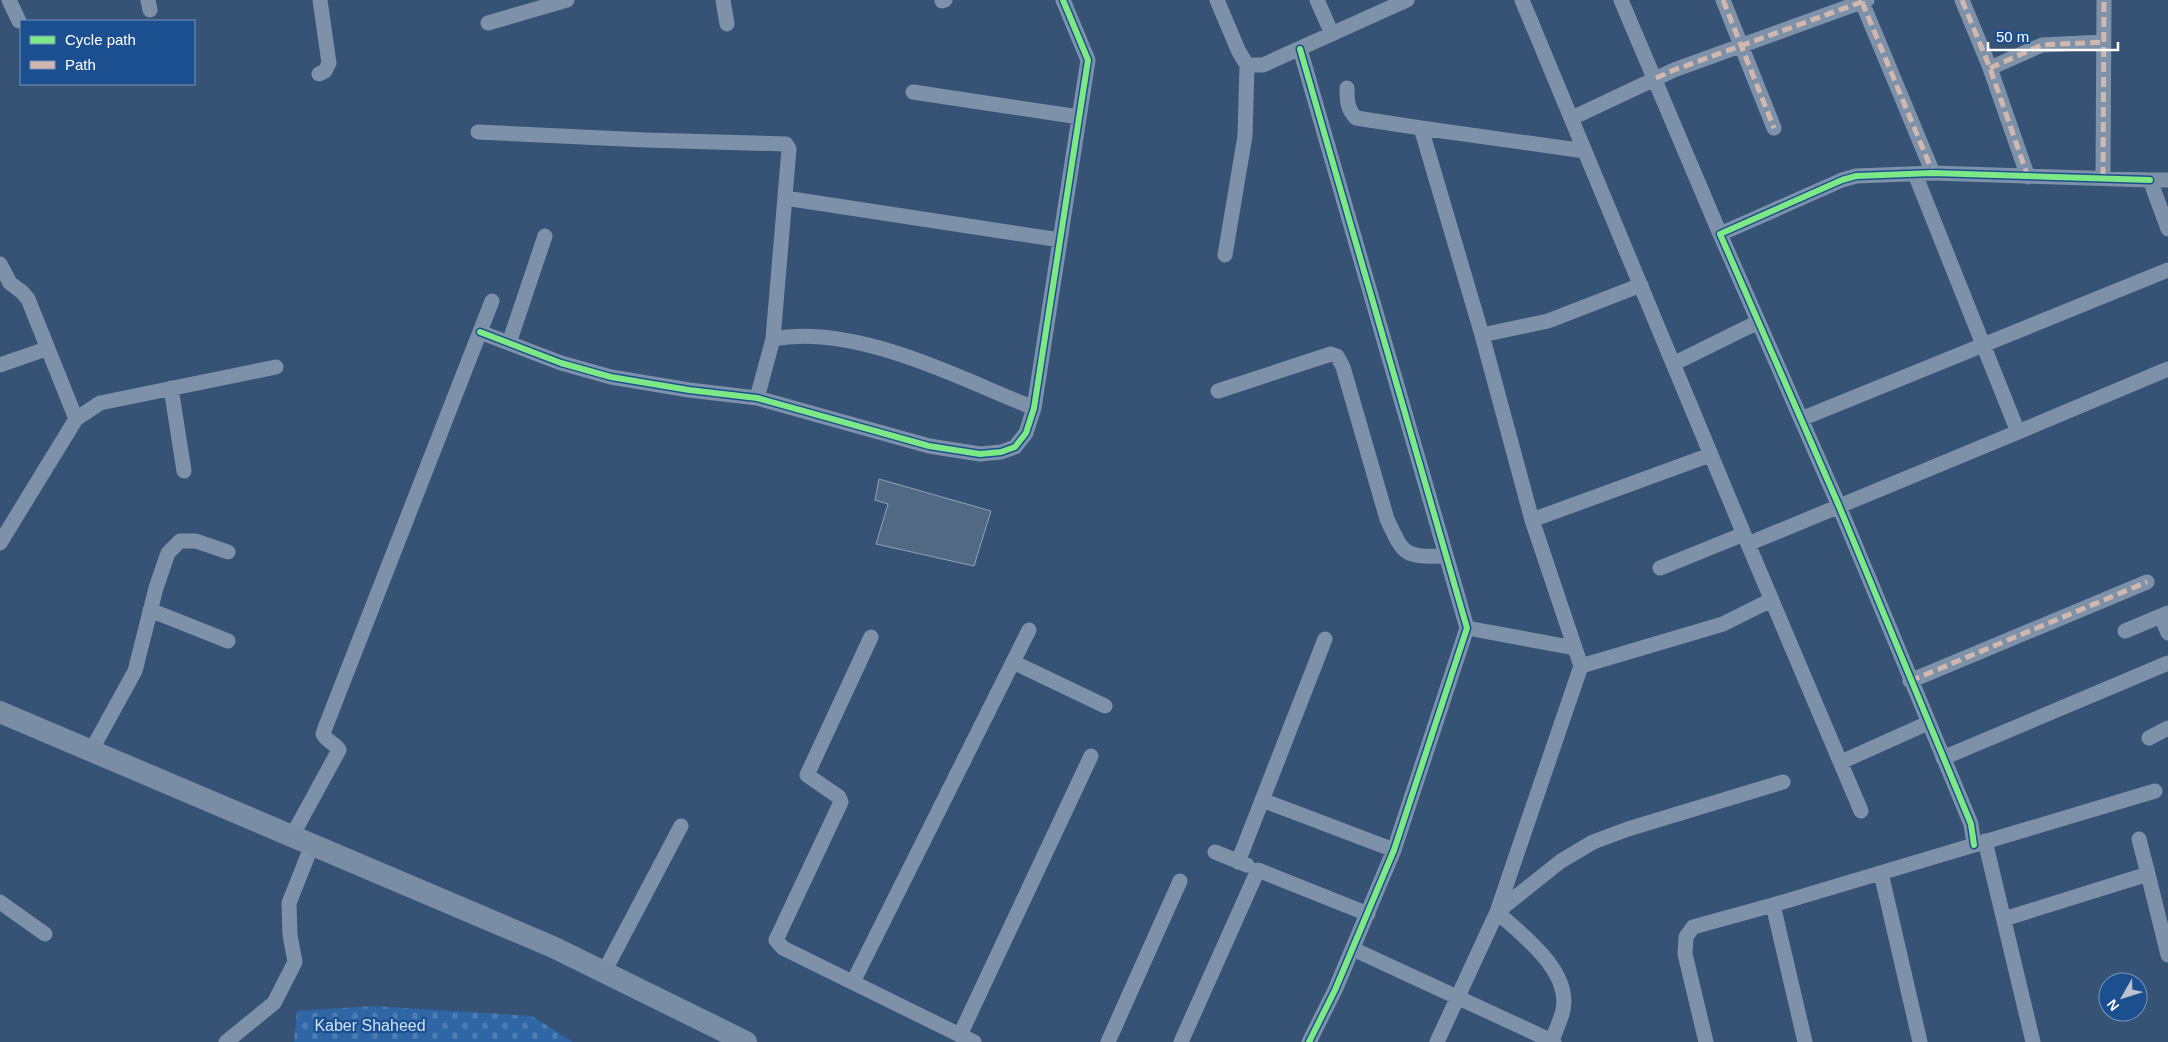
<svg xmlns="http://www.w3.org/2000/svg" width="2168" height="1042" viewBox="0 0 2168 1042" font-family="Helvetica,sans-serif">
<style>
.cemetery{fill:url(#cemetery-stones)}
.building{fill:#526984;stroke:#92a2b6}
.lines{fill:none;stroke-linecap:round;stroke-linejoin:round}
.street{stroke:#7d92a8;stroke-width:15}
.secondary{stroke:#798da4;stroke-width:22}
.quiet{stroke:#d1b7ad;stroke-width:5;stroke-dasharray:10 5;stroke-linecap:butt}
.cycleway-casing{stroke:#1b4f8f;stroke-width:9}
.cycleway{stroke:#7ce984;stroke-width:6}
.labels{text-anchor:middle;stroke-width:4.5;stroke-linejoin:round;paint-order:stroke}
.park-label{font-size:16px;fill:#cfe3fa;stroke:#1b4f8f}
</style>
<defs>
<pattern id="cemetery-stones" width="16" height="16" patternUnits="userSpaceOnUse" patternTransform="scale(1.25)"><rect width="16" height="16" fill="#2f66a5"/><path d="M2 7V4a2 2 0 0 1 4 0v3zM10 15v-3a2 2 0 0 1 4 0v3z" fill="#4e7db2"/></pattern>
</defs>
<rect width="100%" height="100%" fill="#365274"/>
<!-- cemetery -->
<path class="cemetery" d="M373,1006L532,1016L573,1042H294L297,1011Z"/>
<!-- building -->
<path class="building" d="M879,479L991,511L974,566L876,544L888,504L875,500Z"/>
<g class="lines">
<!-- street -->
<path class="street" d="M9,0L19,21
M148,0L150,10
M723,0L727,24
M1217,0L1239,52L1247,65H1263L1407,0
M1317,0L1332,34
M1522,0L1748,544L2018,432
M1621,0L1720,234
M1723,0L1774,128
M1962,0L1990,68L2028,177
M942,1L945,0
M1862,2L1933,173
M488,23L567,0
M1300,49L1467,628L1394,850L1335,990L1309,1042
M1990,68L2042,45L2103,42
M319,74L325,71L329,63L320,0
M1347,88C1347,100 1347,109 1356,118L1421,128
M913,92L1079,117
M1572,118L1674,70L1867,0
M478,132L645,140L786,144L789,149L773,339L757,398
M1585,151L1421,128L1482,335L1532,520L1581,666L1723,624L1771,600
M1915,174L2018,432L2168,369
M2103,177L2104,0
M2168,180H2150L2168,229
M785,198L1060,240
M1225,255L1245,136L1247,65
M0,264L10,283L22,292L28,299L76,419
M480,332L561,363L611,377L689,390L757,398L929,446L980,454L1001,452L1015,447L1026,433L1034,408L1088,60L1063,0
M1482,335L1548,321L1641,285
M773,339C855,323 958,378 1034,408
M509,343L545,236
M1673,364L1758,322
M0,365L46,349
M171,388L184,471
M1218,391L1331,354L1337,356L1343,367L1387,519C1404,556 1404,557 1446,556
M1801,419L2168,270
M1532,520L1710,455
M0,543L76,419L100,403L276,367
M1748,544L1861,811
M1660,568L1744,534
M150,610L228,641
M2161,616L2168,633
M1467,628L1575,648
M2125,631L2168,613
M871,637L807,775L839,797L841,802L776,940L783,948L974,1042
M1013,662L1105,706
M1910,681L2147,582
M2149,738L2168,728
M91,751L135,671L156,588L168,553L180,541H196L228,552
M1943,758L2168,663
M1841,762L1928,723
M1262,800L1394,850
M292,836L339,750C335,743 327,742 323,734L325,728L492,301
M2139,839L2148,874
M1985,841L2033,1042
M1974,845L1971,824L1839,506L1720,234L1842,180L1856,176L1933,173L2150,180
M1215,852L1247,865
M1238,862L1325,639
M1881,873L1920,1042
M0,902L45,934
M2004,919L2148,874L2168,955
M1353,949L1554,1042
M604,972L681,826
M853,982L1029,630
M960,1035L1091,756
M226,1042L274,1003L295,962L290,935L289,903L312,845
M1108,1042L1180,881
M1181,1042L1258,870L1368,914
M1437,1042L1497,912L1581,666
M1551,1042C1555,1032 1561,1020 1563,1010C1571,970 1522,935 1497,912L1561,861L1593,842L1628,829L1783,782
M1706,1042L1685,954L1686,937L1693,927L1773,905
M1805,1042L1773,905L2155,791"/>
<!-- secondary -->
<path class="secondary" d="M0,712L553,947L746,1042"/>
<!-- quiet -->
<path class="quiet" d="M1723,0L1774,128
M1962,0L1990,68L2028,177
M1862,2L1933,173
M1990,68L2042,45L2103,42
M1656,78L1674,70L1867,0
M2103,177L2104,0
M1910,681L2147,582"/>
<defs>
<path id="cycleway" d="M1300,49L1467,628L1394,850L1335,990L1309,1042
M480,332L561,363L611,377L689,390L757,398L929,446L980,454L1001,452L1015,447L1026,433L1034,408L1088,60L1063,0
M1974,845L1971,824L1839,506L1720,234L1842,180L1856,176L1933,173L2150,180"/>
</defs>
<!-- cycleway casing -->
<use href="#cycleway" class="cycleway-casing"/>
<!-- cycleway -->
<use href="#cycleway" class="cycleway"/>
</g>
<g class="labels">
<!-- park labels -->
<g class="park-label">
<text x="370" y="1031">Kaber Shaheed</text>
</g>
</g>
<!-- legend -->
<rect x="20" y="20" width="175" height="65" fill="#1b4f8f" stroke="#7695bc"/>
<rect x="30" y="36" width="25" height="8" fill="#7ce984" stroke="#7695bc"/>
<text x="65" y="45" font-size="15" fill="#ffffff">Cycle path</text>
<rect x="30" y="61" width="25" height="8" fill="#d1b7ad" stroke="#7695bc"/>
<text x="65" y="70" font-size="15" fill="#ffffff">Path</text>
<!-- north arrow -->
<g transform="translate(2123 997) rotate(231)"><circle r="24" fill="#1b4f8f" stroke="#7695bc"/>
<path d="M0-4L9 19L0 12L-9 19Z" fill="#b9c2ce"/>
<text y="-8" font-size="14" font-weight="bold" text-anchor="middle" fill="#ffffff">N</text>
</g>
<!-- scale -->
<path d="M1988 42v8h130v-8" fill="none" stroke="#ffffff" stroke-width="2.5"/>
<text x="1996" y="42" font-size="15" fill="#ffffff" stroke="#1b4f8f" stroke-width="4" paint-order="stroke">50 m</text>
</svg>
